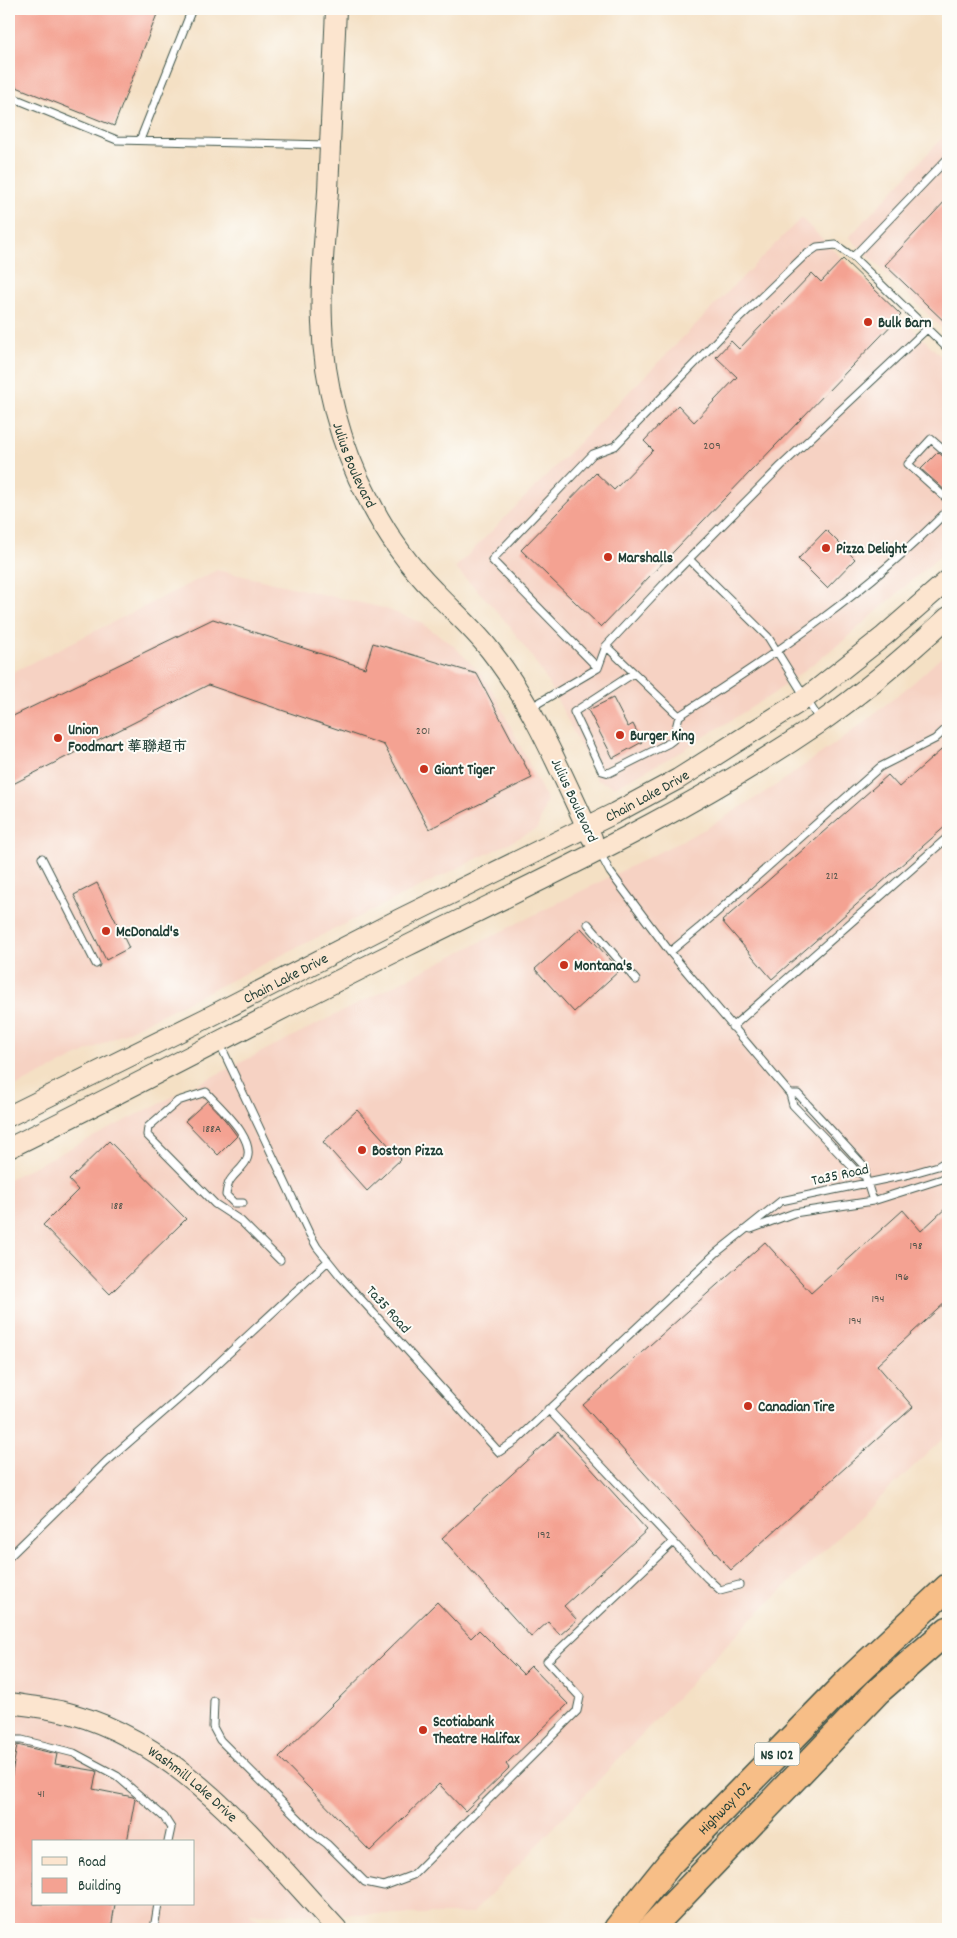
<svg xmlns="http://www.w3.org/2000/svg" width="957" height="1938" viewBox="0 0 957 1938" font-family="Dekko,'LXGW WenKai TC',sans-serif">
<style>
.built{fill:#f6d2c3;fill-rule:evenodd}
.building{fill:#f4a292}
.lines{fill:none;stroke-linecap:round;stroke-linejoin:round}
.lane-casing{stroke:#3f554a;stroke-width:9}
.secondary-casing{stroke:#3f554a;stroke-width:22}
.highway-casing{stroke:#3f554a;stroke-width:29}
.lane{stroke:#fff;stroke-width:7}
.secondary{stroke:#fce5cf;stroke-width:20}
.highway{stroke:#f7be87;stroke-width:26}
.poi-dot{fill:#c8321e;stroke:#fdfcf7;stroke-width:2}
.labels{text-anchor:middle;stroke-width:4;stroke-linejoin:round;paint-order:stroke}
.number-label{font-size:12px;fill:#54564c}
.shield{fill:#fdfcf7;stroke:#62766e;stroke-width:1}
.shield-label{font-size:14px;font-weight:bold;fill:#1f3d34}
.poi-label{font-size:15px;font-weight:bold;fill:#1f3d34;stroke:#fdfcf7;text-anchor:start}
.street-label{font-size:15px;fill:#1f3d34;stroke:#fdfcf7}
</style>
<rect width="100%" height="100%" fill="#fdfcf7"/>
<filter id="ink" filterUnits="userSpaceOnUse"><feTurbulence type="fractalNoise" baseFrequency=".02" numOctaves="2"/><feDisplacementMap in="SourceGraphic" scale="10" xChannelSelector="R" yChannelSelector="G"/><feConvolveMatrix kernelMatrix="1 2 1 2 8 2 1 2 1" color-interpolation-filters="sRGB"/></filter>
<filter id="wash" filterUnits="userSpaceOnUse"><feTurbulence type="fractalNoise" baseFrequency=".0096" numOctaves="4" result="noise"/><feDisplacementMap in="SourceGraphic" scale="20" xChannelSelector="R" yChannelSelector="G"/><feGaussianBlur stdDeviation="1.12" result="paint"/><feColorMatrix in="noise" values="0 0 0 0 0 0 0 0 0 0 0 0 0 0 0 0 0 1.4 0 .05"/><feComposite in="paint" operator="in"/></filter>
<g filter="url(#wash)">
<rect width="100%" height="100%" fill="#f4e0c4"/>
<!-- built -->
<path class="built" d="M948,132V334L849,237Z
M801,218L948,363V549L843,641L773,694L675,755L615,787L597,780L552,689L532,657L510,627L486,599L455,568Z
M217,570L383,608L418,621L452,644L482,675L495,695L547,800L537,829L9,1090V674Z
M948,651V1434L751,1619L472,1914H248L276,1929H9V1179L707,828L778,784L847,735L913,683ZM34,1842H194V1904H34Z"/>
<g id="blocks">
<!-- building -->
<path class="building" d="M9,9H159L114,126L9,84Z
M948,198V325L885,265Z
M843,259L901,315L601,627L521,550L596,473L614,490L653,450L644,441L678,405L694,422L737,377L716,357L731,341L739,349L812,273L821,282Z
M938,452L948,461V493L921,469Z
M826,530L855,559L827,588L798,559Z
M213,619L365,668L373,643L477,674L532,778L429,829L384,745L208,685L9,786V718Z
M613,698L628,727L633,724L642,742L613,758L588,710Z
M948,744V824L772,979L722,921L888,775L899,787Z
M97,883L129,948L106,960L74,895Z
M581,928L620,970L574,1012L535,969Z
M207,1101L225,1120L237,1136L218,1155L185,1121Z
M357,1110L401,1159L367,1191L323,1142Z
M109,1141L186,1219L110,1294L43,1225L78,1190L69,1180Z
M948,1206V1300L877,1365L913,1407L731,1570L583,1405L765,1242L811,1293L903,1210L921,1231Z
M558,1432L647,1530L564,1606L577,1620L560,1635L548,1622L531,1637L442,1538Z
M437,1602L471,1638L479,1630L523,1674L531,1666L568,1704L506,1764L509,1768L465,1811L439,1784L370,1851L279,1757Z
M17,1745L57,1754L55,1764L97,1771L93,1789L133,1797L135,1799L127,1842H34V1904H115L111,1929H20L9,1927V1791Z"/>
</g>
</g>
<g filter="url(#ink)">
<use href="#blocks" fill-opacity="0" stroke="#3f554a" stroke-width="1"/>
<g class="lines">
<defs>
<path id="lane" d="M9,96L117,140L327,145
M140,140L192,9
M853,257L948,158
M948,454L931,439L908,464L948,500
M689,559L768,637L820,721
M606,646L679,716C774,655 868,592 948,510
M598,668L492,560L593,454L615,446L727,330L804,256L817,247L836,245L853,257L948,349
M634,673L574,712L602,771L609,773L669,743L673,740L679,716
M530,708L598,668L606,646L663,585L781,466L928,328
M600,853L610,872L670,952L790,1094L793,1105L857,1172L865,1176
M42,858L96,964
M588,924L636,980
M670,952L699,928L880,767L935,739L948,727
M732,1027L948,837
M219,1042L309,1233L317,1247L341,1277L499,1452L517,1440L716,1253L781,1201L910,1174L938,1166L948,1160
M790,1094H798L865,1167V1176L873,1201
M243,1203H234L226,1195C228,1176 235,1177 245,1163C260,1141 219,1107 206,1092L178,1101L148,1127L147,1135L215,1204L241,1221L280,1260
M751,1229L794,1213L873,1201L942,1179L948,1175
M548,1409L707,1578L720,1590L739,1585
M9,1557L106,1462L199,1381L328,1261
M214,1701L213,1727L220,1740L315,1835L327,1844L365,1882L384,1886L413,1875L577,1711L580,1697L547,1661L673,1542
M9,1740H22L74,1753L117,1776L164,1817L171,1828L168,1842
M154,1929L158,1904"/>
<g id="secondary">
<path id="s1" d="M336,9C333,69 331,130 328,191C325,235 320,279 322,323C324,383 340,445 368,498C385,532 407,564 434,591C453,611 473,628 490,650C535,707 561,774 592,838"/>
<path id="s2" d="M9,1116L207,1018L400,919L615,813L678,779L806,698L884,636L948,580"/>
<path d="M9,1148C142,1083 273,1012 407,946C546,877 689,812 818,724C864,692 907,655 948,617"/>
<path id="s3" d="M9,1703C30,1706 52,1708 72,1714C184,1745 262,1848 337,1929"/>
</g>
<g id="highway">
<path id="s4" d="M617,1929L670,1863L850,1679L948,1587"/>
<path d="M650,1929L878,1691L948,1630"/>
</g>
</defs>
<!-- lane casing -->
<use href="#lane" class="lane-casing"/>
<!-- secondary casing -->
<use href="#secondary" class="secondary-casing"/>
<!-- highway casing -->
<use href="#highway" class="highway-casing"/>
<!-- lane -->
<use href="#lane" class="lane"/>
<!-- secondary -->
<use href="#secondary" class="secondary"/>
<!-- highway -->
<use href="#highway" class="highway"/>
</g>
</g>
<!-- markers -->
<g class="poi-dot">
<circle cx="868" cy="322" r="5"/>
<circle cx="826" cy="548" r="5"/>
<circle cx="608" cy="557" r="5"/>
<circle cx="620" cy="735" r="5"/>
<circle cx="58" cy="738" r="5"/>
<circle cx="424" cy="769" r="5"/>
<circle cx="106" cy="931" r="5"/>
<circle cx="564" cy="965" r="5"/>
<circle cx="362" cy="1150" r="5"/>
<circle cx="748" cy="1406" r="5"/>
<circle cx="423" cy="1730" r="5"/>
</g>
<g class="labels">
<!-- number labels -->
<g class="number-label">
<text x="712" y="449">209</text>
<text x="423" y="734">201</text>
<text x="832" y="879">212</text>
<text x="212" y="1132">188A</text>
<text x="117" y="1209">188</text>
<text x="916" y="1249">198</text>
<text x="902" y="1280">196</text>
<text x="878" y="1302">194</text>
<text x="855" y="1324">194</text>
<text x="544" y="1538">192</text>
<text x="41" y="1797">41</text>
</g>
<!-- shield labels -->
<rect class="shield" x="754.5" y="1742.5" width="45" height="23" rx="4"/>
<g class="shield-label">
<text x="777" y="1759">NS 102</text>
</g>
<!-- poi labels -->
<g class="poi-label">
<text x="878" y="327">Bulk Barn</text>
<text x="836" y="553">Pizza Delight</text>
<text x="618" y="562">Marshalls</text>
<text x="68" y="734">Union<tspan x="68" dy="17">Foodmart 華聯超市</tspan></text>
<text x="630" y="740">Burger King</text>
<text x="434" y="774">Giant Tiger</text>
<text x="116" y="936">McDonald's</text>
<text x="574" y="970">Montana's</text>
<text x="372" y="1155">Boston Pizza</text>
<text x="758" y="1411">Canadian Tire</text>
<text x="433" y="1726">Scotiabank<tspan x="433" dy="17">Theatre Halifax</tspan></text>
</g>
<!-- street labels -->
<g class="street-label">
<text dy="5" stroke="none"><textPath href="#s1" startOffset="461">Julius Boulevard</textPath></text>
<text dy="5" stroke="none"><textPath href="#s2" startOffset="714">Chain Lake Drive</textPath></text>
<text transform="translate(575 800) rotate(65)" y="5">Julius Boulevard</text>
<text dy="5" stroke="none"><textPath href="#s2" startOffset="309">Chain Lake Drive</textPath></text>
<text transform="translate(840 1174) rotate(-12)" y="5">Ta35 Road</text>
<text transform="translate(389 1309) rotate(48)" y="5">Ta35 Road</text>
<text dy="5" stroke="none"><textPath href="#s3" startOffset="205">Washmill Lake Drive</textPath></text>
<text dy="5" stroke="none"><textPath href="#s4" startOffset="162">Highway 102</textPath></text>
</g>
</g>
<!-- margin -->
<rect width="957" height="1938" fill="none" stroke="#fdfcf7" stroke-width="30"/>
<!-- legend -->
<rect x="32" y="1840" width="162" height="65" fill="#fdfcf7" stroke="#a4b0a9"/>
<rect x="42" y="1857" width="25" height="8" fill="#fce5cf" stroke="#a4b0a9"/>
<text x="78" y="1866" font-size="15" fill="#1f3d34">Road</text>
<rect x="42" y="1878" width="25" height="15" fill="#f4a292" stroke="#a4b0a9"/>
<text x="78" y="1890" font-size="15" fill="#1f3d34">Building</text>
</svg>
